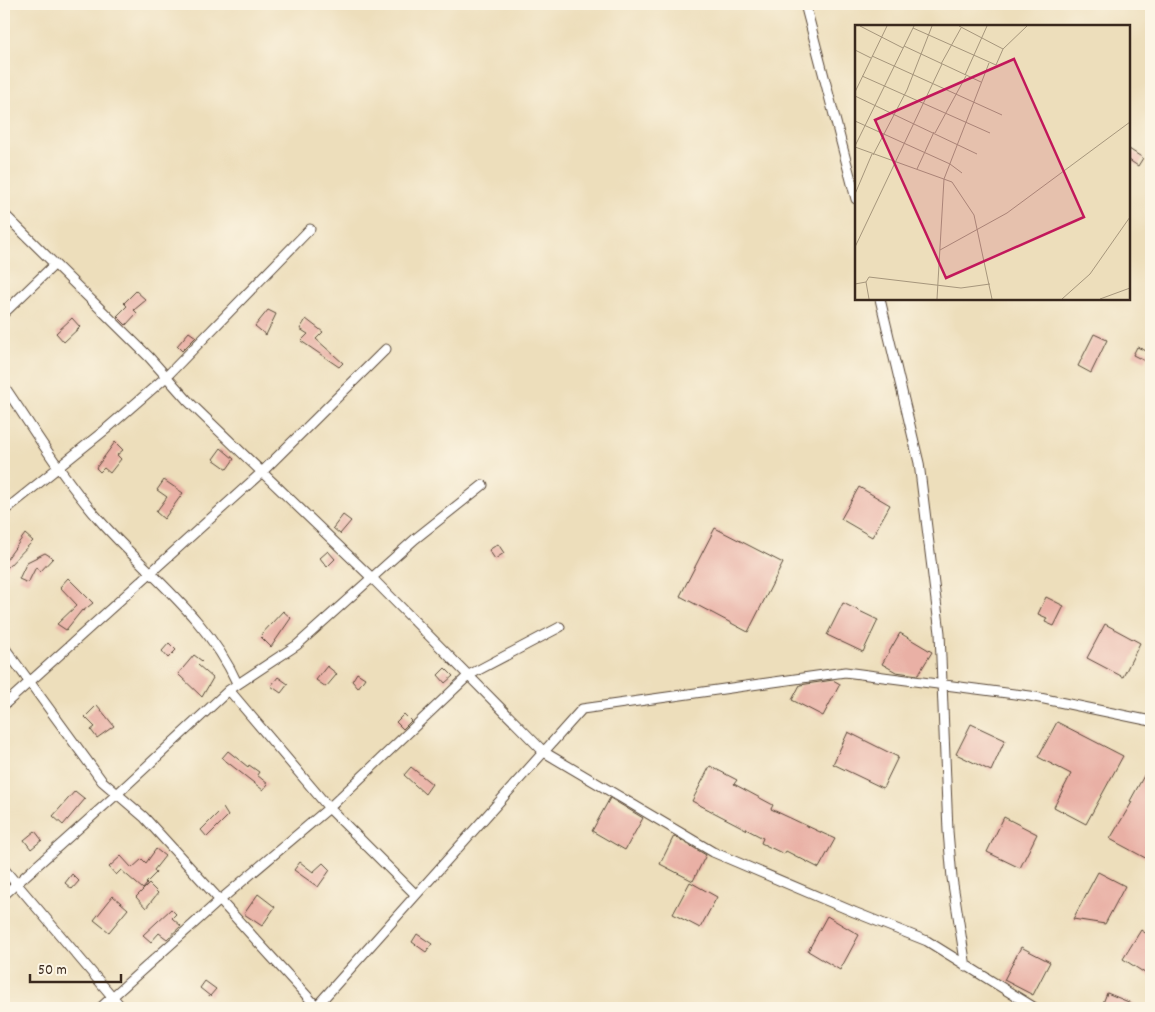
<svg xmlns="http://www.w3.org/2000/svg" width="1155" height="1012" viewBox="0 0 1155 1012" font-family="Dekko,sans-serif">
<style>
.building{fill:#e9b0a5}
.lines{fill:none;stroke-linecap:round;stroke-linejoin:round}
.minor-casing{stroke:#564536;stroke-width:11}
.minor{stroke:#fff;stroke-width:9}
.inset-road{fill:none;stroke:#a6967c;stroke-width:1}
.view{fill:#c2185b;fill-opacity:0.15;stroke:#c2185b;stroke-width:2.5}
.inset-edge{fill:none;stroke:#3b2a1e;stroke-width:2.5}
</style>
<rect width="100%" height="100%" fill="#fcf5e5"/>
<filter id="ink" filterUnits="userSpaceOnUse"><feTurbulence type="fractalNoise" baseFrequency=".02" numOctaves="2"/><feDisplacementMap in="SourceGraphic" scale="10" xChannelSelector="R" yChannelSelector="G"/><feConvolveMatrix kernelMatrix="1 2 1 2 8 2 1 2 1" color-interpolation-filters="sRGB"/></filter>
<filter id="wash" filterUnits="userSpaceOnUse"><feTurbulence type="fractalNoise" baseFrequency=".0096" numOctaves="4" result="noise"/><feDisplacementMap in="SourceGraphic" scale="20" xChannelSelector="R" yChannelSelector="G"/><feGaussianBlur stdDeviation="1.12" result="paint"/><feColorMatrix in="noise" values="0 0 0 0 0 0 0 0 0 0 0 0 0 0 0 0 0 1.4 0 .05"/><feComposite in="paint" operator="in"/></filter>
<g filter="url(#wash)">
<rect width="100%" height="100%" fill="#eddebb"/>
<g id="blocks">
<!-- building -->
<path class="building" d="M1129,149L1143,158L1138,166L1129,160Z
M136,291L146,300L134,310L137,313L126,325L117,316L127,306L124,303Z
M268,310L276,314L266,335L255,326Z
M72,318L80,327L64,342L56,333Z
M306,319L323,332L316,339L343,363L339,367L301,341L308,334L300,329Z
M189,332L196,337L182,351L177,346Z
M1094,334L1107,340L1091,373L1078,366Z
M1137,347L1149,352L1145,361L1133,355Z
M115,442L123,450L117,455L121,459L110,473L104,468L100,472L96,468Z
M221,448L234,459L227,469L213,459Z
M164,480L183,493L164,519L156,512L167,497L157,490Z
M859,487L890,505L872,537L841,519Z
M343,515L351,521L340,534L333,528Z
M715,528L783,563L748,632L680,596Z
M25,534L33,541L5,570L4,563Z
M498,544L504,553L495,559L489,550Z
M328,551L335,559L327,567L320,558Z
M45,553L53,558L40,572L36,567L28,583L19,579L27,562Z
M68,578L93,603L83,611L82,610L66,630L57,624L77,605L60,587Z
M1046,597L1064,606L1054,626L1045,622L1047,618L1038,614Z
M843,603L878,620L863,652L827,635Z
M283,611L291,618L271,647L260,636Z
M1105,624L1140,643L1123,677L1087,658Z
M900,633L932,652L918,675L896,672L882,664Z
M169,643L176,650L168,658L162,651Z
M194,655L202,661L198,665L213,678L202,697L178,674Z
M327,666L337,674L326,687L316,680Z
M445,668L453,676L445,683L438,675Z
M357,673L365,678L358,688L352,681Z
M278,677L288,684L281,693L271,686Z
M833,680L840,684L823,716L792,700L800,685Z
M97,705L114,726L97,738L91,730L95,727L85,717Z
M404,714L411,721L403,729L396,722Z
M1057,722L1123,756L1086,824L1054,807L1071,774L1038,757Z
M971,724L1005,740L991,771L956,754Z
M848,732L898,757L883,788L833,764Z
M228,751L248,767L249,765L259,772L257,775L268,784L263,790L222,758Z
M1151,763V861L1110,839L1132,802L1130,801Z
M710,766L737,780L734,784L773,805L771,809L835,839L819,868L786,851L784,854L761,843L763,838L692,801Z
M411,767L432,784L425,794L404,775Z
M75,791L85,799L63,825L53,816Z
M610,798L643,818L625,850L592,831Z
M223,808L228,816L207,837L201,830Z
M1004,817L1037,834L1020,868L987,852Z
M35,831L42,840L31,849L24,840Z
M674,836L706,855L693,881L660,864Z
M156,849L165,856L154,870L156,873L146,883L147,884L143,889L121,870L116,875L109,867L121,856L132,868L142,859L146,863Z
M300,862L313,872L323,863L330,870L318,887L294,870Z
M1098,872L1125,886L1105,924L1073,919Z
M72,874L79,881L72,889L65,883Z
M690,882L717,897L700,928L673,914Z
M149,884L158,893L146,908L136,897Z
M258,894L275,907L262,926L244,914Z
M113,896L128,909L109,932L94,920Z
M171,909L176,914L172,918L181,926L167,939L159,933L151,942L143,935Z
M827,916L859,935L840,970L808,951Z
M1141,930L1151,937V977L1123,959Z
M417,934L432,944L426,952L412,942Z
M1021,947L1050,962L1033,995L1004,980Z
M205,981L216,989L210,996L200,988Z
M1107,993L1143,1008H1101Z"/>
</g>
</g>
<g filter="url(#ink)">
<use href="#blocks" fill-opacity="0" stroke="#564536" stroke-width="1"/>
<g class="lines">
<defs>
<path id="minor" d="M805,4L856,199
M4,214L149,357L188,401L372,578L544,752L713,852L854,912L927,941L1035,1008
M880,299L919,463L940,633L948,831L952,878L966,967
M4,313L55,264
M4,386C36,433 65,482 103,524C149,575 209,620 237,683
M4,511L105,430L166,377L310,229
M4,647L102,781L144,817L318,1008
M229,690L329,808L416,895
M4,705L261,473L386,349
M4,869L122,1008
M4,895L116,795L229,690L297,645L415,539L483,485
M100,1008L219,901L329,808L469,675L560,627
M315,1008L582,709L845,672L1030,696L1151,721"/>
</defs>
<!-- minor casing -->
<use href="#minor" class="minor-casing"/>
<!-- minor -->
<use href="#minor" class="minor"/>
</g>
</g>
<!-- overview -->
<g transform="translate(855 25)">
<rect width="275" height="275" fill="#eddebb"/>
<path class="inset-road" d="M5,1L48,23M104,1L148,24M58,3L141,40L148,24L172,1M49,21L126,57M0,25L16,33M17,31L147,90M86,39L106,3M110,50L132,1M7,51L135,108M0,67L32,1M0,71L122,129M0,96L95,139L107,148M80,108L111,51M0,121L59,1M0,122L97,157L119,190L137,274M18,130L52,65L77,1M62,144L79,107M0,169L17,129M0,222L87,39M85,225L152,188L275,97M11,257L14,274M0,259L11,257L14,252L106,263L135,259M82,274L89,154L134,38M207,274L235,249L275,192M245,274L275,263"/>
<path class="view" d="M159,34L229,192L91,253L20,95Z"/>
<rect width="275" height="275" class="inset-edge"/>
</g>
<!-- margin -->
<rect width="1155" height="1012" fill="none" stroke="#fcf5e5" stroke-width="20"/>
<!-- scale -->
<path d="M30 974v8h91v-8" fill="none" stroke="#3b2a1e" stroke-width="2.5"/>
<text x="38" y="974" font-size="15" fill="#3b2a1e" stroke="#fcf5e5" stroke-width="4" paint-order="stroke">50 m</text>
</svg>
